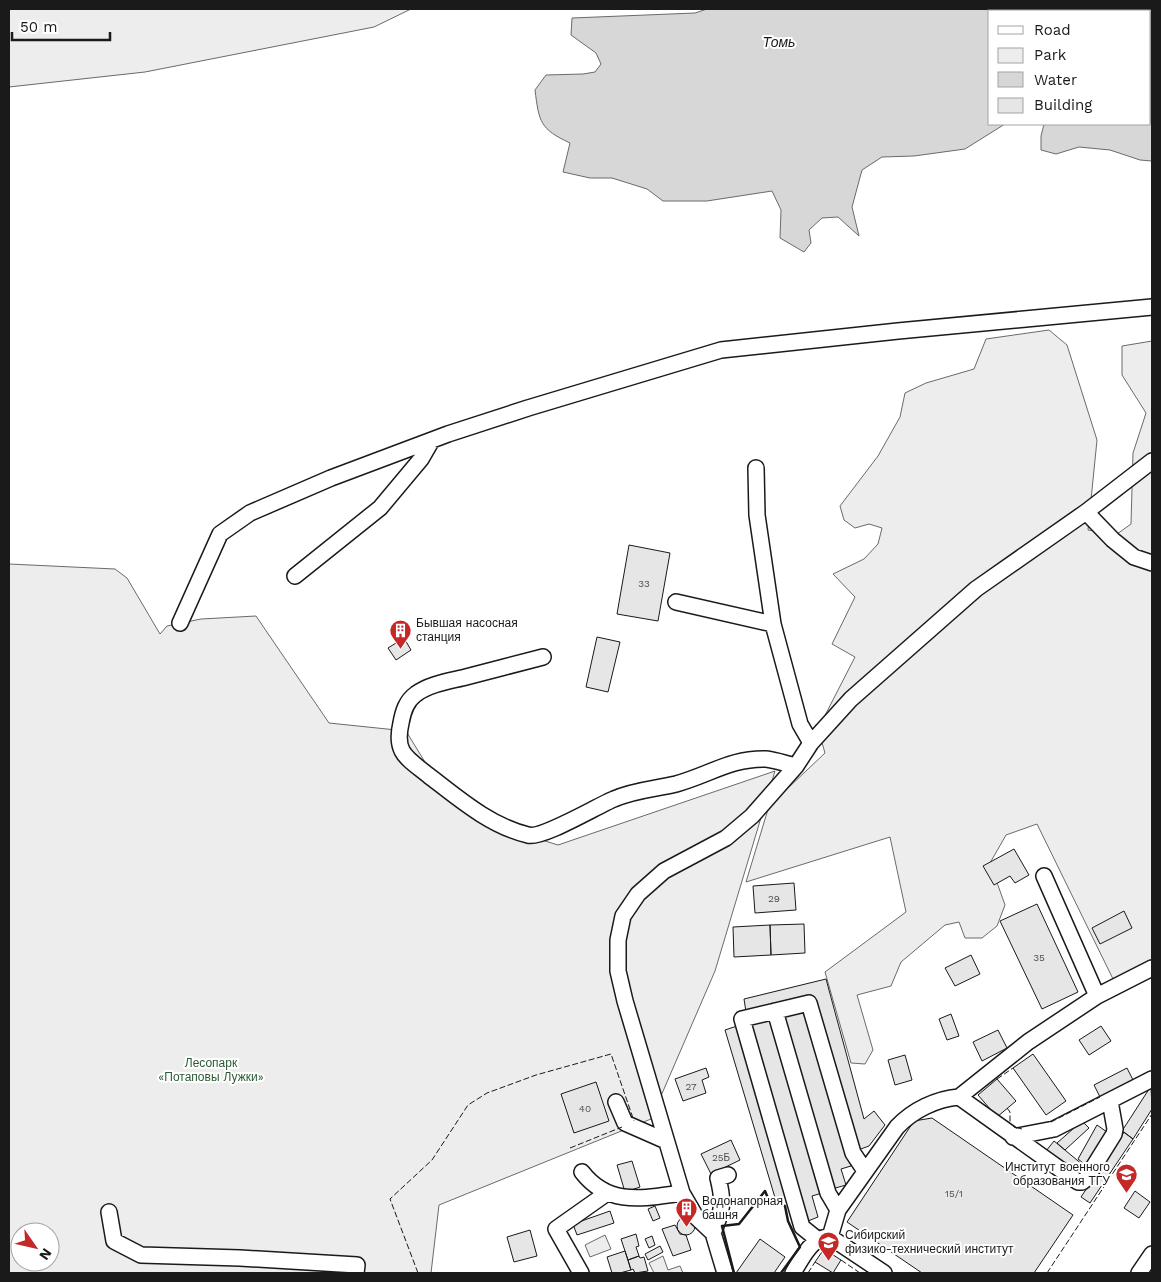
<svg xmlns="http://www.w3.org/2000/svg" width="1161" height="1282" viewBox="0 0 1161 1282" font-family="'Work Sans',sans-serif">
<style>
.green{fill:#ededed;stroke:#6a6a6a;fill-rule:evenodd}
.water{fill:#d7d7d7;stroke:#6a6a6a}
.building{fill:#e6e6e6;stroke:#1a1a1a}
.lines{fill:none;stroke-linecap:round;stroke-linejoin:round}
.minor-casing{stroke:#1a1a1a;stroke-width:18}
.minor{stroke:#fff;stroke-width:15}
.fence{stroke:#1a1a1a;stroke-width:1;stroke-dasharray:6 2.5;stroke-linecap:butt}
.wall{stroke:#1a1a1a;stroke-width:2.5}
.labels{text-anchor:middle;stroke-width:4;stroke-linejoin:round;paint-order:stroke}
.number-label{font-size:10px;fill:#4d4d4d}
.poi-label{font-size:12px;fill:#1a1a1a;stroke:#fff;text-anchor:start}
.park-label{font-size:12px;fill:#2b5a34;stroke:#fff}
.water-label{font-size:14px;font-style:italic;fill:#1a1a1a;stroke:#fff}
</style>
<rect width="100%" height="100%" fill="#fff"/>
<!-- green -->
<path class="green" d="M9,9H411L374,27L145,72L9,87Z
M1049,330L1067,345L1097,440L1088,530L1117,534L1131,524L1133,453L1146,413L1122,375V346L1152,341V963L1114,981L1037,824L1006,835L990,863L1005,905L997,926L982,938H965L959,922L945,925L901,962L891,986L857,995L873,1050L865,1064L851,1063L825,972L906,912L890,837L746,882L769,806L825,753L818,729L855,657L832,644L855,597L833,574L864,559L878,544L882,528L869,524L855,528L844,520L840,506L878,456L900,417L905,393L926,383L974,369L986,339Z
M9,564L115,569L127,578L160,634L167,626L201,619L256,616L329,723L406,731L445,795L494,825L558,845L775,771L715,971L651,1119L439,1205L431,1273H9ZM20,1232H50V1262H20Z
M605,1235L611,1249L590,1257L585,1245Z
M663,1256L668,1270L680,1266L683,1273H654L649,1263Z"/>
<!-- water -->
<path class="water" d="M707,9H1152V161L1140,160L1110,150L1079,147L1056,154L1041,150V136L1044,124H1150V11H990V124H1005L965,149L914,156L882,157L862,170L852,207L859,236L838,217L822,218L809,230L811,243L804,252L780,238L781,210L772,191L707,201H663L647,189L612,178H590L563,172L570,143C540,129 539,122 535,90L546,75L583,74L595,72L601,64L596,53L571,35L572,18L695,13Z"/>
<!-- building -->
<path class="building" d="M629,545L670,553L658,621L617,614Z
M597,637L620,642L608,692L586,687Z
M404,638L411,650L396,660L388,648Z
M1014,849L1029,875L1015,883L1010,876L994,885L983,866Z
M794,883L796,910L755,913L753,886Z
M1037,904L1078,992L1042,1009L1000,921Z
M1124,911L1132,928L1100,944L1092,928Z
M804,924L805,953L771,955L770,925Z
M770,925L771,955L734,957L733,927Z
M971,955L980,974L955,986L945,968Z
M826,979L864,1119L874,1111L885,1125L869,1146L858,1150L814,997L746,1012L744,999Z
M806,1007L851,1166L841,1169L846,1185L832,1189L782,1013Z
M951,1014L959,1036L947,1040L939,1019Z
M772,1017L822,1193L812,1196L818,1217L808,1221L807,1215L802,1216L748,1023Z
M740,1025L790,1196L776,1201L725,1030Z
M1101,1026L1111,1041L1089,1055L1079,1040Z
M998,1030L1007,1048L982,1061L973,1042Z
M1033,1054L1066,1101L1046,1115L1013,1068Z
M905,1055L912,1080L895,1085L888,1060Z
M706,1068L709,1077L702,1080L706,1093L683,1101L675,1079Z
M1127,1068L1133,1080L1100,1097L1094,1085Z
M997,1079L1016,1101L997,1117L978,1095Z
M596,1082L609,1121L574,1133L561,1094Z
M1151,1086L1152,1109L1133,1139L1122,1131Z
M932,1118L1073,1215L1034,1273H922L847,1222L914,1121Z
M1082,1121L1089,1128L1065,1150L1057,1143Z
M1097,1125L1107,1132L1088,1167L1078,1159Z
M1124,1132L1133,1139L1090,1203L1081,1197Z
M731,1140L740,1160L711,1174L701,1154Z
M1054,1141L1083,1165L1075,1175L1046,1151Z
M632,1161L640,1187L625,1192L617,1165Z
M1135,1191L1150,1202L1139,1218L1124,1208Z
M655,1206L660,1218L653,1221L648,1209Z
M610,1211L614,1223L577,1235L573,1224Z
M677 1226a9 9 0 1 1 18 0a9 9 0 1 1-18 0Z
M675,1225L680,1234L686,1235L691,1250L673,1256L662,1229Z
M530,1230L537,1256L514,1262L507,1237Z
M636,1234L639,1246L636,1247L639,1256L628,1260L621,1239Z
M652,1236L655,1245L649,1248L645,1239Z
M760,1239L785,1257L774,1273H736Z
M660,1246L663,1252L648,1260L645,1254Z
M824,1249L841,1260L833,1273L815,1262Z
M625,1251L631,1270L620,1273H612L607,1257Z
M639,1256L640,1258L644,1257L648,1271L635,1273L633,1269L631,1270L628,1260Z"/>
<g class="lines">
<defs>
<path id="minor" d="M756,468L757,515L773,624L800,724L811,743
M1086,512L1113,540L1134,557L1152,563
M295,576L380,508L421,459L432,440
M676,602L773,624
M180,623L220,534L250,513L331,478L448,434L528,408L721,350L898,331L1152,307
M543,657C517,664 492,670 466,677C450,681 429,684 416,694C406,701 403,712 401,723C394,753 407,758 428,775C458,798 490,826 528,835C542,839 597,806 614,799C634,790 655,789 676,784C709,775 731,758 766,759C776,760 786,764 796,766
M1097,996L1152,968
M775,1011L828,1193L838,1210
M959,1097L1078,1182H1082L1086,1179L1114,1134L1115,1129L1110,1101
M616,1102L625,1123L666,1141
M1013,1137L1054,1129L1152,1079
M582,1172C609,1207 644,1198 682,1193
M109,1212L114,1241L141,1255L240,1258L357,1265L356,1273
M713,1233C723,1210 724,1202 718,1178L728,1175
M830,1237L838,1210L897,1127C913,1110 936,1099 959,1097L1028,1042L1097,996L1044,876
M830,1237L884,1273
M817,1239L802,1227L742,1019L809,1003L853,1153L865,1171
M581,1273L556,1229L607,1193
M725,1273L713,1233L696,1217L682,1193L625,1001L618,971V940L623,916L638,894L664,871L726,838L752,816L796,766L811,743L851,699L976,589L1086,512L1152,461
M793,1273C801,1260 810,1240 826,1237
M1139,1273L1152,1254"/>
</defs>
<!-- minor casing -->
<use href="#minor" class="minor-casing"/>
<!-- minor -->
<use href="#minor" class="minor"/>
<!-- fence -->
<path class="fence" d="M997,1079L1013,1068
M1007,1108L1010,1112V1123L1014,1127L1022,1129
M1051,1122L1100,1097
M570,1148L622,1127
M841,1260L860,1273
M418,1273L390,1199L432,1160L468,1105L487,1093L536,1075L611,1054L634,1121
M808,1273L815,1262
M1047,1273L1152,1114"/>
<!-- wall -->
<path class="wall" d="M734,1273L722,1226L739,1224L765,1191L770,1203L775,1201L785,1206L788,1221L800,1247L781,1273"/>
</g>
<!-- icons -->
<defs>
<symbol id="building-pin" viewBox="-11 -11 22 30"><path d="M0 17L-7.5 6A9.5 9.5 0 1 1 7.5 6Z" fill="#c62828" stroke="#fff"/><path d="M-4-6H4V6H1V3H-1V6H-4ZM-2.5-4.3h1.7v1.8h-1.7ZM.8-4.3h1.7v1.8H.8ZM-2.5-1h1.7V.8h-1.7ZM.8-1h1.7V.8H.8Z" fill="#fff"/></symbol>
<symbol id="university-pin" viewBox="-11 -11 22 30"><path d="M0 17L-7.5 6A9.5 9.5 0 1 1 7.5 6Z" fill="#c62828" stroke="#fff"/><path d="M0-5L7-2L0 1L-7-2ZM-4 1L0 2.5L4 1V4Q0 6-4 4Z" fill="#fff"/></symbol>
</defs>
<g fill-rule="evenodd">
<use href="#building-pin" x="388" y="618" width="25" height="34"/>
<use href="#university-pin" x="1114" y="1162" width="25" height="34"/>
<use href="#building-pin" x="674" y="1196" width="25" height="34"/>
<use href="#university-pin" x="816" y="1230" width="25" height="34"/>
</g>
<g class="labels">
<!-- number labels -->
<g class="number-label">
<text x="644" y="587">33</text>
<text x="774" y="902">29</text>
<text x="1039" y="961">35</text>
<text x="691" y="1090">27</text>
<text x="585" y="1112">40</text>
<text x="721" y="1161">25Б</text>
<text x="954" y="1197">15/1</text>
</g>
<!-- poi labels -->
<g class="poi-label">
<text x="416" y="627">Бывшая насосная<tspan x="416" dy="14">станция</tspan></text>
<text x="1110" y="1171" text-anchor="end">Институт военного<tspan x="1110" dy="14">образования ТГУ</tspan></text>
<text x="702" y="1205">Водонапорная<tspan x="702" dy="14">башня</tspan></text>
<text x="845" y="1239">Сибирский<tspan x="845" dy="14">физико-технический институт</tspan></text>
</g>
<!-- park labels -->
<g class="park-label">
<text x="211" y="1067">Лесопарк<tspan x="211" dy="14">«Потаповы Лужки»</tspan></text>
</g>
<!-- water labels -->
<g class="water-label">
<text x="779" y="47">Томь</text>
</g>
</g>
<!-- border -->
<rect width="1161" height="1282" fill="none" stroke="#1a1a1a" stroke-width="20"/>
<!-- legend -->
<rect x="988" y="10" width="162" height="115" fill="#ffffff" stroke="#a3a3a3"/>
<rect x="998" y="26" width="25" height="8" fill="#ffffff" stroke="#a3a3a3"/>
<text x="1034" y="35" font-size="15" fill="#1a1a1a">Road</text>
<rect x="998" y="48" width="25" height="15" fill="#ededed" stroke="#a3a3a3"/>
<text x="1034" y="60" font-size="15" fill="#1a1a1a">Park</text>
<rect x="998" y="72" width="25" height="15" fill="#d7d7d7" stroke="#a3a3a3"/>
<text x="1034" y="85" font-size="15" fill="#1a1a1a">Water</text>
<rect x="998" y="98" width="25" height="15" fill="#e6e6e6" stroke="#a3a3a3"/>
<text x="1034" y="110" font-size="15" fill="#1a1a1a">Building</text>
<!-- north arrow -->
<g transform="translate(35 1247) rotate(124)"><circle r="24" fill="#ffffff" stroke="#a3a3a3"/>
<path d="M0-4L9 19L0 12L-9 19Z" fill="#c62828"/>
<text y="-8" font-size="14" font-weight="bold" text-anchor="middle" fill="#1a1a1a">N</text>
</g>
<!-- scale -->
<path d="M12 32v8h98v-8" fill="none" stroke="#1a1a1a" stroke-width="2.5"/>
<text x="20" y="32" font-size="15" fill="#1a1a1a" stroke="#ffffff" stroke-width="4" paint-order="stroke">50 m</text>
</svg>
